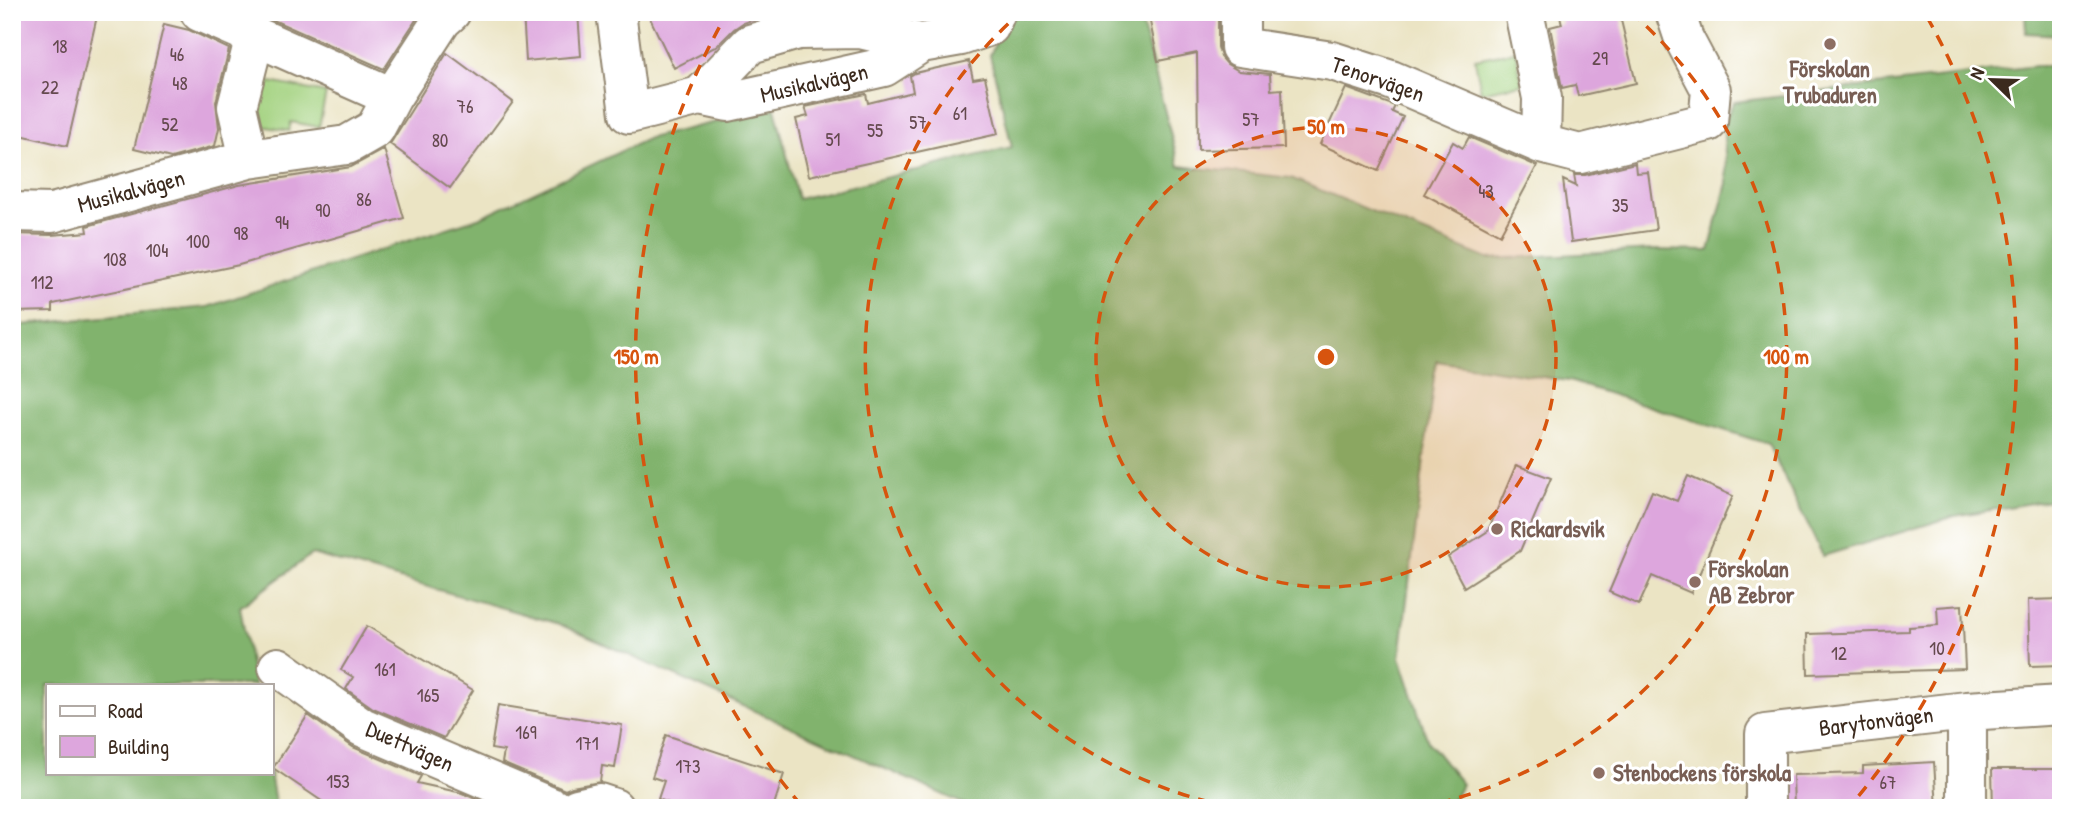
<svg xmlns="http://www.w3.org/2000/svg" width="2073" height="820" viewBox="0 0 2073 820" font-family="'Patrick Hand',sans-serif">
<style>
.green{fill:#a2d17e;stroke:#6e7e4e;stroke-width:2}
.forest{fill:#81b36d;stroke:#5e6e46;stroke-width:2}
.building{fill:#dda6dd}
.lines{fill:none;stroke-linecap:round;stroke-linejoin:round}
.minor-casing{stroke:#938771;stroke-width:42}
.minor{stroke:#fff;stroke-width:38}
.ring{fill:none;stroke:#d7540e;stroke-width:3.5;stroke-dasharray:12 9}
.education-dot{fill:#8d6e63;stroke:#fff;stroke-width:2.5}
.labels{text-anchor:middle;stroke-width:6;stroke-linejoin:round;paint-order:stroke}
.number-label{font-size:19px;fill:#64494e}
.education-label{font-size:23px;font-weight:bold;fill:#785e54;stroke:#fff;text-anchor:start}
.street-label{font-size:23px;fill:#3b2a1e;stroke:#fff}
.centre{fill:#d7540e;stroke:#fff;stroke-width:3.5}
.ring-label{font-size:21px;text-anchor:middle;font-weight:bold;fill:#d7540e;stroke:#fff;stroke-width:6;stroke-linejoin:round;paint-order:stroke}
</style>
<rect width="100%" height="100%" fill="#fff"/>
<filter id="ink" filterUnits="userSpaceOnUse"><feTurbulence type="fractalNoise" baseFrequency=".0143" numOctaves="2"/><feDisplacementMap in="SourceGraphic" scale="14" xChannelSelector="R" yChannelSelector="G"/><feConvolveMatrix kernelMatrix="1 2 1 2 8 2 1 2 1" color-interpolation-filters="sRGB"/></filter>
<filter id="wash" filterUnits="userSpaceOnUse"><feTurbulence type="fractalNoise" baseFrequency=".00686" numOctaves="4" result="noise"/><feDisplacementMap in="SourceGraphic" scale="28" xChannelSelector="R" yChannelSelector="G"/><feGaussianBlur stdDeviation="1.57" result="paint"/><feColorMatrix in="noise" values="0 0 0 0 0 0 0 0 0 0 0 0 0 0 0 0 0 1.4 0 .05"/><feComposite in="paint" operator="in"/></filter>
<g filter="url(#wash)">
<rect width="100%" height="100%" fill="#ebe4c4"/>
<!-- green -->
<path class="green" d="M1516,51L1522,84L1481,92L1475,59Z
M260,80L326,93L319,127L291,122L289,131L251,124Z"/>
<!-- forest -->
<path class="forest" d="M1009,12H1139L1179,166L1291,178L1488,259L1654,250L1709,251L1727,183L1723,123L1734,102L2036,66H2061V498L1955,516L1823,556L1768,444L1569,381L1436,361L1400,657L1428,742L1462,784L1448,808H973L559,624L312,554L240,607L254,685H47V773H270L276,808H12V326L207,307L481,217L649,138L775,108L798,199L1012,147L990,55Z
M2025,12H2061V35L2026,33Z"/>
<g id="blocks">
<!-- building -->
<path class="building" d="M18,12H98L67,146L12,133V37Z
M255,12H421L384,69Z
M523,12H578L581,56L526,61Z
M647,12H775L743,23L734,29L717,46L674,68Z
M1148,12H1218V47L1221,57L1227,64L1239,71L1270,74L1271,90L1282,89L1284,148L1198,150L1197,53L1158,61Z
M1559,12H1619L1636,83L1578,96L1575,85L1562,88L1550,27L1562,24Z
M164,24L189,30L229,49L216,102L219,128L215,146L171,158L134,149Z
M447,53L513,102L450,188L390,144Z
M969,61L973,79L985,77L998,134L809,176L796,119L808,116L805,107L866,94L868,103L913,92L910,76L915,73Z
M1346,88L1395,106L1392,112L1403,117L1378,171L1320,144Z
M1469,137L1537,166L1500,235L1424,194L1453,142L1463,148Z
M384,149L404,218L239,265L53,304V311L12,312V234L51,235L88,232L87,226L239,185L351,167Z
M1635,163L1636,173L1648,172L1656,230L1571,242L1563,180L1576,186L1574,175H1585Z
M1516,465L1551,478L1520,551L1464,587L1448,557L1488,531Z
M1688,476L1733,496L1691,593L1652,576L1639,605L1609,592L1652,491L1677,501Z
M2061,599V665L2030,666L2028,600Z
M1962,605L1965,669L1808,674L1807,634L1909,631V627L1938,625L1937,607Z
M367,626L473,690L444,738L373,708L346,689L353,677L341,670Z
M498,705L622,725L615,768L602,766L600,782L572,787L565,790L502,763L504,751L491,749Z
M308,715L353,747L421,776L417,783L462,793L480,801V808H332L273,768Z
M666,735L784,774L773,808H667L669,803L658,799L664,781L652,777Z
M1934,762L1937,808H1794L1793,775L1863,773V766Z
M1992,769H2061V808H1993Z"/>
</g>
</g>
<g filter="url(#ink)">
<use href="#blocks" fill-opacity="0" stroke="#938771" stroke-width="2"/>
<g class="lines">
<defs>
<path id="minor" d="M200,12L255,36L237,107L249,159
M616,12L629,114L700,96L728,102L884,67L921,43L961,36L990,26L996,12
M797,12L798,30L860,29L921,43
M1240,12V47L1332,61L1391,80L1541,144L1542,98L1524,12
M255,36L392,97
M700,96L750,44L798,30
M1541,144L1580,154L1708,122L1711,90L1684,39L1675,12
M12,212L52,213L249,159L347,145L375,129L392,97L442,20L451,12
M278,667L362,727L553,808
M577,808L599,803L614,808
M1765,808V734L1967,711L2061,705
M1967,808V711"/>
</defs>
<!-- minor casing -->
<use href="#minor" class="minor-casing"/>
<!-- minor -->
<use href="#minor" class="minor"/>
</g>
</g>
<!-- distance rings -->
<circle cx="1326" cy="357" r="230" fill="#d7540e" fill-opacity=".12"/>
<g class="ring">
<circle cx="1326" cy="357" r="230"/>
<path d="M1230 807A460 460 0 0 1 1021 12M1631 12A460 460 0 0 1 1422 807"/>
<path d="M801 805A690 690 0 0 1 725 17M1927 17A690 690 0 0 1 1851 805"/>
</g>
<!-- markers -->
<g class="education-dot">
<circle cx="1830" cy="44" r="7"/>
<circle cx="1497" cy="529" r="7"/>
<circle cx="1695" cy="582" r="7"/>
<circle cx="1599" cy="773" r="7"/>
</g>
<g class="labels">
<!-- number labels -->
<g class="number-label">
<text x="60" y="53">18</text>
<text x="177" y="61">46</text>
<text x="1600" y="65">29</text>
<text x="180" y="90">48</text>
<text x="50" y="94">22</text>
<text x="465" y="113">76</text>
<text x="960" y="120">61</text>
<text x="1251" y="126">57</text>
<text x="918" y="129">57</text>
<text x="170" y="131">52</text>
<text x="875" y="137">55</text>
<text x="833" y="146">51</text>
<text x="440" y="147">80</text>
<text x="1486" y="198">43</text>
<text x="364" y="206">86</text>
<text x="1620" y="212">35</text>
<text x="323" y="217">90</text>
<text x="282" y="229">94</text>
<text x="241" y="240">98</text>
<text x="198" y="248">100</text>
<text x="157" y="257">104</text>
<text x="115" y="266">108</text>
<text x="42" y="289">112</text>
<text x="1937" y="655">10</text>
<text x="1839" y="660">12</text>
<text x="385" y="676">161</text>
<text x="428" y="702">165</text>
<text x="526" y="739">169</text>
<text x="587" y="750">171</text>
<text x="688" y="773">173</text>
<text x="338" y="788">153</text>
<text x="1888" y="789">67</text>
</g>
<!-- education labels -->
<g class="education-label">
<text x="1830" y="77" text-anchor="middle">Förskolan<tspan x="1830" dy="26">Trubaduren</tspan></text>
<text x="1511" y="537">Rickardsvik</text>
<text x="1709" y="577">Förskolan<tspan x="1709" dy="26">AB Zebror</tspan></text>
<text x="1613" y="781">Stenbockens förskola</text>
</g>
<!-- street labels -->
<g class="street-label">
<text transform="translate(1378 79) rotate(19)" y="8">Tenorvägen</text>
<text transform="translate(814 83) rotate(-13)" y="8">Musikalvägen</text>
<text transform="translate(131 191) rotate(-15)" y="8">Musikalvägen</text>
<text transform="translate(1876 721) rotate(-7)" y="8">Barytonvägen</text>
<text transform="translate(410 746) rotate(24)" y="8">Duettvägen</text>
</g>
</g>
<circle cx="1326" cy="357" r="10" class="centre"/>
<g class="ring-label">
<text x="1326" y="134">50 m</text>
<text x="1786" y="364">100 m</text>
<text x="636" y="364">150 m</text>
</g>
<!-- margin -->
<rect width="2073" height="820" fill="none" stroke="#fff" stroke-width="42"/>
<!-- legend -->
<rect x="46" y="684" width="228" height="91" fill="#ffffff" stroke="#b1aaa5" stroke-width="2"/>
<rect x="60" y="706" width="35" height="10" fill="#ffffff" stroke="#b1aaa5" stroke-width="2"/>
<text x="108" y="718" font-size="21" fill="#3b2a1e">Road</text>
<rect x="60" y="736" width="35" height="21" fill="#dda6dd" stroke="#b1aaa5" stroke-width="2"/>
<text x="108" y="754" font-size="21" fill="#3b2a1e">Building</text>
<!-- north arrow -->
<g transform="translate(1992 80) rotate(293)" stroke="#ffffff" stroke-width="5" paint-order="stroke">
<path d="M0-5L12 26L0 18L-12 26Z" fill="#3b2a1e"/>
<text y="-10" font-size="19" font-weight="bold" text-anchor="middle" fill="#3b2a1e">N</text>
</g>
</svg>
